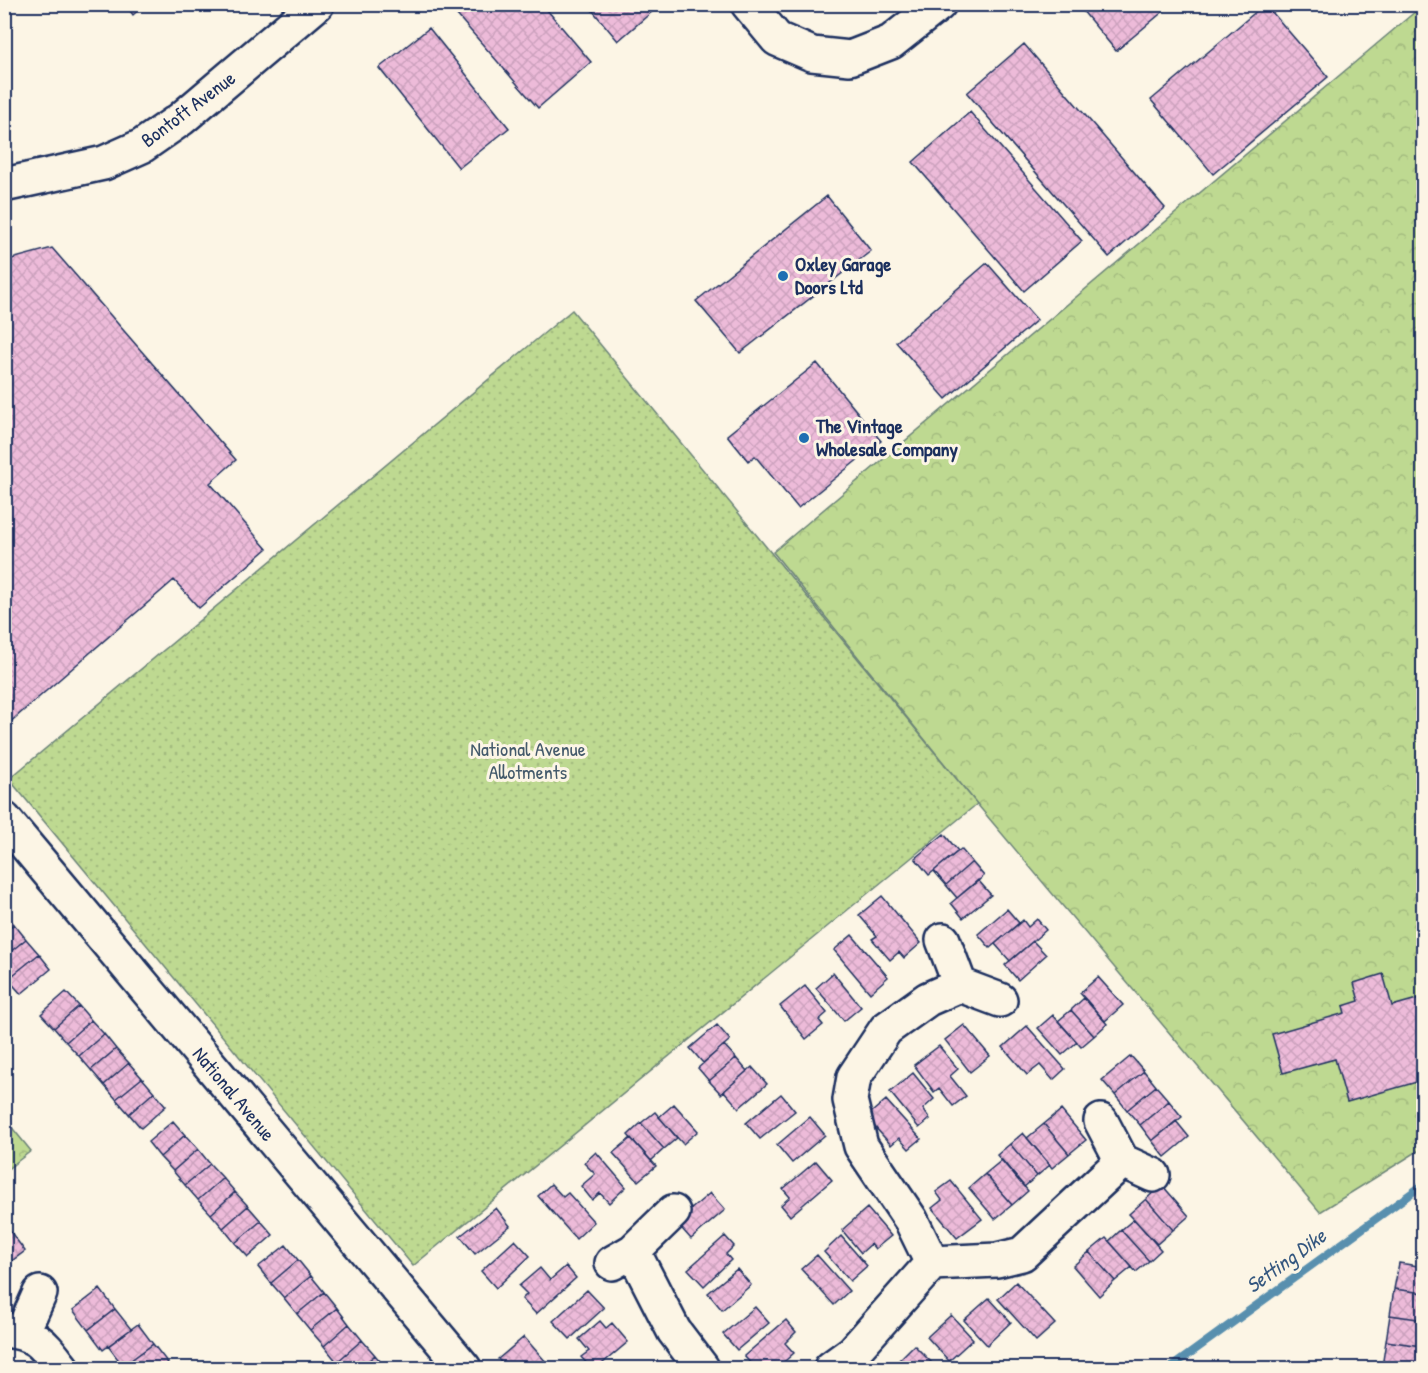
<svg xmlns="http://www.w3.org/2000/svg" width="1428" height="1373" viewBox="0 0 1428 1373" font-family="'Patrick Hand',sans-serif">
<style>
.park{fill:url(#park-crowns);stroke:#6c8478;stroke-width:1.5}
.garden{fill:url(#garden-dots);stroke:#6c8478;stroke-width:1.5}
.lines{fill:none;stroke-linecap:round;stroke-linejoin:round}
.stream{stroke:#598fae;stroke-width:8}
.building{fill:url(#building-cross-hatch);stroke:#1b2f5e;stroke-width:1.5}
.minor-casing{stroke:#1b2f5e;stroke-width:38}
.minor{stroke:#fcf5e5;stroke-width:33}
.poi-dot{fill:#1f6fb2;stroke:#fcf5e5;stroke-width:2}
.labels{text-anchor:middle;stroke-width:6;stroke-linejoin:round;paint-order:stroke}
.street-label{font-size:20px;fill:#1b2f5e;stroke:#fcf5e5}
.poi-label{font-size:20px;font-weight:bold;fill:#1b2f5e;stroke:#fcf5e5;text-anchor:start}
.park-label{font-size:20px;fill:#445a6b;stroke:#fcf5e5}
.water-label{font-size:21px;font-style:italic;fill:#35577f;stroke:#fcf5e5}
</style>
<defs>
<pattern id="park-crowns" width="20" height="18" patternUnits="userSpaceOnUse" patternTransform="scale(1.5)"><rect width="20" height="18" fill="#bed991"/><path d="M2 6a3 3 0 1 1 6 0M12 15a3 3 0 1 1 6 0" fill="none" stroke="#a3bb7f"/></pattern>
<pattern id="garden-dots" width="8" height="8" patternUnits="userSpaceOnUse" patternTransform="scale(1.5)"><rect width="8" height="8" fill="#bed991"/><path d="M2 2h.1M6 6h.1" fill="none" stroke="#a3bb7f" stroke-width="1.8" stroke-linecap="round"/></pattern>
<pattern id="building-cross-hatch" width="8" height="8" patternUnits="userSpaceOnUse" patternTransform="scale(1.5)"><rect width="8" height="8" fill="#edbbd9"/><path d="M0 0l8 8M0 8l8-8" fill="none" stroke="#cba1bd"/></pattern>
</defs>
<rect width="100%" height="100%" fill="#fcf5e5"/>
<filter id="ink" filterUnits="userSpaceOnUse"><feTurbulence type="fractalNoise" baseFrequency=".0167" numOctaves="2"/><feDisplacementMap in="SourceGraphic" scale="12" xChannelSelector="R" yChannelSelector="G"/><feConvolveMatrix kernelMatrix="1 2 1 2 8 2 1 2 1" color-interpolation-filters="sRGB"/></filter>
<g filter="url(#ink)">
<!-- park -->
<path class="park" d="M1423,5V1148L1320,1212L977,804L773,552Z
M5,1119L31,1151L5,1171Z"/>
<!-- garden -->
<path class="garden" d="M572,310L977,804L413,1266L9,779Z"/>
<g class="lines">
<!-- stream -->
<path class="stream" d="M1170,1368L1424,1184"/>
</g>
<!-- building -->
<path class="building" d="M125,4H145L133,15Z
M453,4H542L591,62L538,108L450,7Z
M587,4H661L618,41Z
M1077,4H1172L1116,51Z
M1265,4L1328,77L1213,174L1151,100Z
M429,28L509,128L459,168L379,68Z
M1024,44L1165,208L1109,257L967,93Z
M970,112L1082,241L1024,291L913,162Z
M827,196L871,251L740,353L696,301Z
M52,248L236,460L210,483L267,549L199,608L174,580L8,724L4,720V261Z
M987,263L1037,320L946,399L896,342Z
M817,363L881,441L798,508L755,456L748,461L727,435Z
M944,834L958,851L929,875L915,858Z
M961,849L972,862L946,885L934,871Z
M972,862L984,876L957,898L946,885Z
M978,880L991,895L963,918L951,903Z
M882,896L921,943L904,958L899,952L890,960L872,939L877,936L859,915Z
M1007,909L1019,923L990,948L978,934Z
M4,912L14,924L4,931Z
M1037,919L1046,930L1010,961L995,944L1023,920L1028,927Z
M14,924L26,939L4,957V931Z
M852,935L888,977L870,993L834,950Z
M26,939L39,954L8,979L4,974V957Z
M1033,941L1046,955L1018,980L1005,965Z
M39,954L51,969L21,994L8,979Z
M833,973L861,1007L844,1021L816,988Z
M1383,974L1392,1006L1424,997V1080L1347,1102L1335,1059L1283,1073L1272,1034L1345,1013L1343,1006L1359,1001L1354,983Z
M1098,977L1123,1005L1105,1021L1080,993Z
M805,986L827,1013L819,1020L823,1025L806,1039L780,1006Z
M66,992L79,1006L54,1028L41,1014Z
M1084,998L1107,1024L1094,1036L1071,1010Z
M79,1006L91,1020L66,1042L54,1028Z
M1071,1010L1094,1036L1081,1047L1058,1021Z
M1053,1015L1077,1042L1062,1055L1038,1028Z
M91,1020L104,1034L79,1056L66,1042Z
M717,1025L730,1040L703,1063L690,1048Z
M964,1025L990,1056L970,1072L945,1040Z
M1027,1026L1065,1069L1053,1080L1040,1065L1027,1075L1003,1047Z
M104,1034L116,1049L91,1070L79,1056Z
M724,1045L736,1058L709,1081L698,1068Z
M939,1046L958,1069L950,1076L966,1096L953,1106L939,1088L934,1092L914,1065Z
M116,1049L129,1063L104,1085L91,1070Z
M1131,1056L1144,1071L1115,1095L1102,1080Z
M736,1058L747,1071L721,1094L709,1081Z
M129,1063L142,1078L116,1099L104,1085Z
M752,1067L767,1084L739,1108L724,1091Z
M1144,1071L1156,1086L1127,1110L1115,1095Z
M913,1073L934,1099L923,1109L930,1119L919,1128L890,1092Z
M142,1078L154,1092L129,1114L116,1099Z
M1156,1086L1169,1101L1140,1125L1127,1110Z
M154,1092L166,1106L141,1128L129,1114Z
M781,1094L795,1111L760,1139L746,1123Z
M886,1100L921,1139L909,1149L899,1138L891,1145L866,1117Z
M1169,1101L1182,1117L1152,1141L1140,1125Z
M674,1104L698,1131L683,1144L659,1117Z
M1061,1110L1086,1140L1069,1154L1044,1124Z
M655,1112L677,1138L664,1149L641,1123Z
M810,1117L825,1135L792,1163L777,1145Z
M173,1121L185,1135L160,1157L148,1142Z
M1176,1121L1189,1137L1165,1157L1152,1141Z
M641,1123L664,1149L651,1161L628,1135Z
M1044,1124L1069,1154L1052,1168L1027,1138Z
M1023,1133L1050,1165L1037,1176L1010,1144Z
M185,1135L198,1149L173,1171L160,1157Z
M631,1138L656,1166L638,1181L613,1153Z
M1010,1144L1037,1176L1024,1187L997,1155Z
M198,1149L210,1164L185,1185L173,1171Z
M596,1152L626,1187L609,1203L600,1193L592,1200L581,1186L595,1174L584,1163Z
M1002,1160L1028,1191L1012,1205L985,1174Z
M816,1161L832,1180L790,1216L781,1205L790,1197L783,1189Z
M210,1164L223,1178L198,1200L185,1185Z
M985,1174L1012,1205L995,1219L969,1188Z
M223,1178L235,1192L211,1214L198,1200Z
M951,1181L982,1219L957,1238L932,1208L942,1200L936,1192Z
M551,1184L563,1197L568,1193L594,1222L576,1239L538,1196Z
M1162,1185L1189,1216L1173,1230L1146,1199Z
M235,1192L248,1206L223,1228L211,1214Z
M710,1193L725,1210L691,1239L676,1222Z
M1146,1199L1173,1230L1157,1244L1129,1214Z
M248,1206L261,1221L235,1243L223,1228Z
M496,1208L510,1226L475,1254L460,1236Z
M867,1208L891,1236L875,1249L871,1244L861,1253L842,1230Z
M1134,1219L1161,1250L1149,1261L1121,1230Z
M261,1221L273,1235L248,1257L235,1243Z
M4,1223L25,1251L5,1266L4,1265Z
M1121,1230L1149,1261L1136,1272L1109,1241Z
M725,1236L734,1246L726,1254L731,1260L704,1286L688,1269Z
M841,1236L867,1266L850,1281L824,1252Z
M1106,1238L1132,1267L1115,1281L1089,1252Z
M515,1240L530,1256L496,1288L481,1271Z
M286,1245L298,1260L271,1283L258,1267Z
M1089,1252L1115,1281L1099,1296L1073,1266Z
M817,1255L849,1291L834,1305L801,1269Z
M298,1260L311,1276L284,1298L271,1283Z
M1399,1263L1424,1267V1293L1394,1289Z
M566,1266L576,1278L536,1314L522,1299L527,1294L519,1286L540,1268L550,1280Z
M737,1269L751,1285L722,1310L708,1293Z
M311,1276L324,1292L297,1314L284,1298Z
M1016,1282L1055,1324L1036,1341L998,1299Z
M100,1289L115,1309L88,1330L73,1310Z
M1394,1289L1424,1293V1320L1390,1315Z
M587,1290L604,1308L570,1339L553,1321Z
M324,1292L337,1308L310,1330L297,1314Z
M989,1298L1011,1322L987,1345L964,1320Z
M755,1307L769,1323L737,1350L723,1334Z
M337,1308L349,1324L324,1346L310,1330Z
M115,1309L131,1329L103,1350L88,1330Z
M951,1315L973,1339L949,1361L927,1337Z
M1390,1315L1424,1320L1421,1346L1386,1341Z
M786,1320L796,1332L785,1343L794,1353L777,1368H755L744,1356Z
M600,1321L606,1328L612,1323L628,1342L597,1368H591L581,1357L589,1351L579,1339Z
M138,1324L153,1344L123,1366L108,1346Z
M349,1324L362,1340L337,1362L324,1346Z
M524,1337L548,1364L542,1368H506L498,1359Z
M362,1340L375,1355L360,1368H342L337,1362Z
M1386,1341L1421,1346L1418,1368L1382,1367Z
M153,1344L168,1363L161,1368H125L123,1366Z
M914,1345L937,1368H905L898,1361Z
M375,1355L386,1368H360Z"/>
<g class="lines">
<defs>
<path id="minor" d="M748,4L777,39L812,54L850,58L891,42L939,4
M4,185L104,163L142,146L181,119L317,4
M4,819L464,1368
M943,940L960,985L1000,1000
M1101,1121L1122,1161L1153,1175
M633,1251L674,1331L702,1368
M612,1263L633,1251L673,1212
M932,1263L911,1220L861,1146L850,1100L854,1077L886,1029L928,999L960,985
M4,1330C37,1333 43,1344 62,1368
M23,1331L40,1293
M831,1368L853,1352L932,1263L997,1260L1022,1254L1122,1161"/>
</defs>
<!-- minor casing -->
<use href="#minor" class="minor-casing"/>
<!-- minor -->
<use href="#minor" class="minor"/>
</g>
</g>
<!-- markers -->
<g class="poi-dot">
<circle cx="783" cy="276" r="6"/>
<circle cx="804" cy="438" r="6"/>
</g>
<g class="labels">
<!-- street labels -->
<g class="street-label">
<text transform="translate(188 109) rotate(-37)" y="7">Bontoft Avenue</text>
<text transform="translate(234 1094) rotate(50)" y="7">National Avenue</text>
</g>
<!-- poi labels -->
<g class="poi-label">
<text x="795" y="271">Oxley Garage<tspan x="795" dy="23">Doors Ltd</tspan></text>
<text x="816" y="433">The Vintage<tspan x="816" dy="23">Wholesale Company</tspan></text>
</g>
<!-- park labels -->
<g class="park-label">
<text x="528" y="756">National Avenue<tspan x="528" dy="23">Allotments</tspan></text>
</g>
<!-- water labels -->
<g class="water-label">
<text transform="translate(1286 1261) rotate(-36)" y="7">Setting Dike</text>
</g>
</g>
<!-- margin -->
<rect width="1428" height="1373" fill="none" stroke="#fcf5e5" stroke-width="24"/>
<rect x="12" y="12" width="1404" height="1349" fill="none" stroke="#1b2f5e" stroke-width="2" filter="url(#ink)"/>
</svg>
